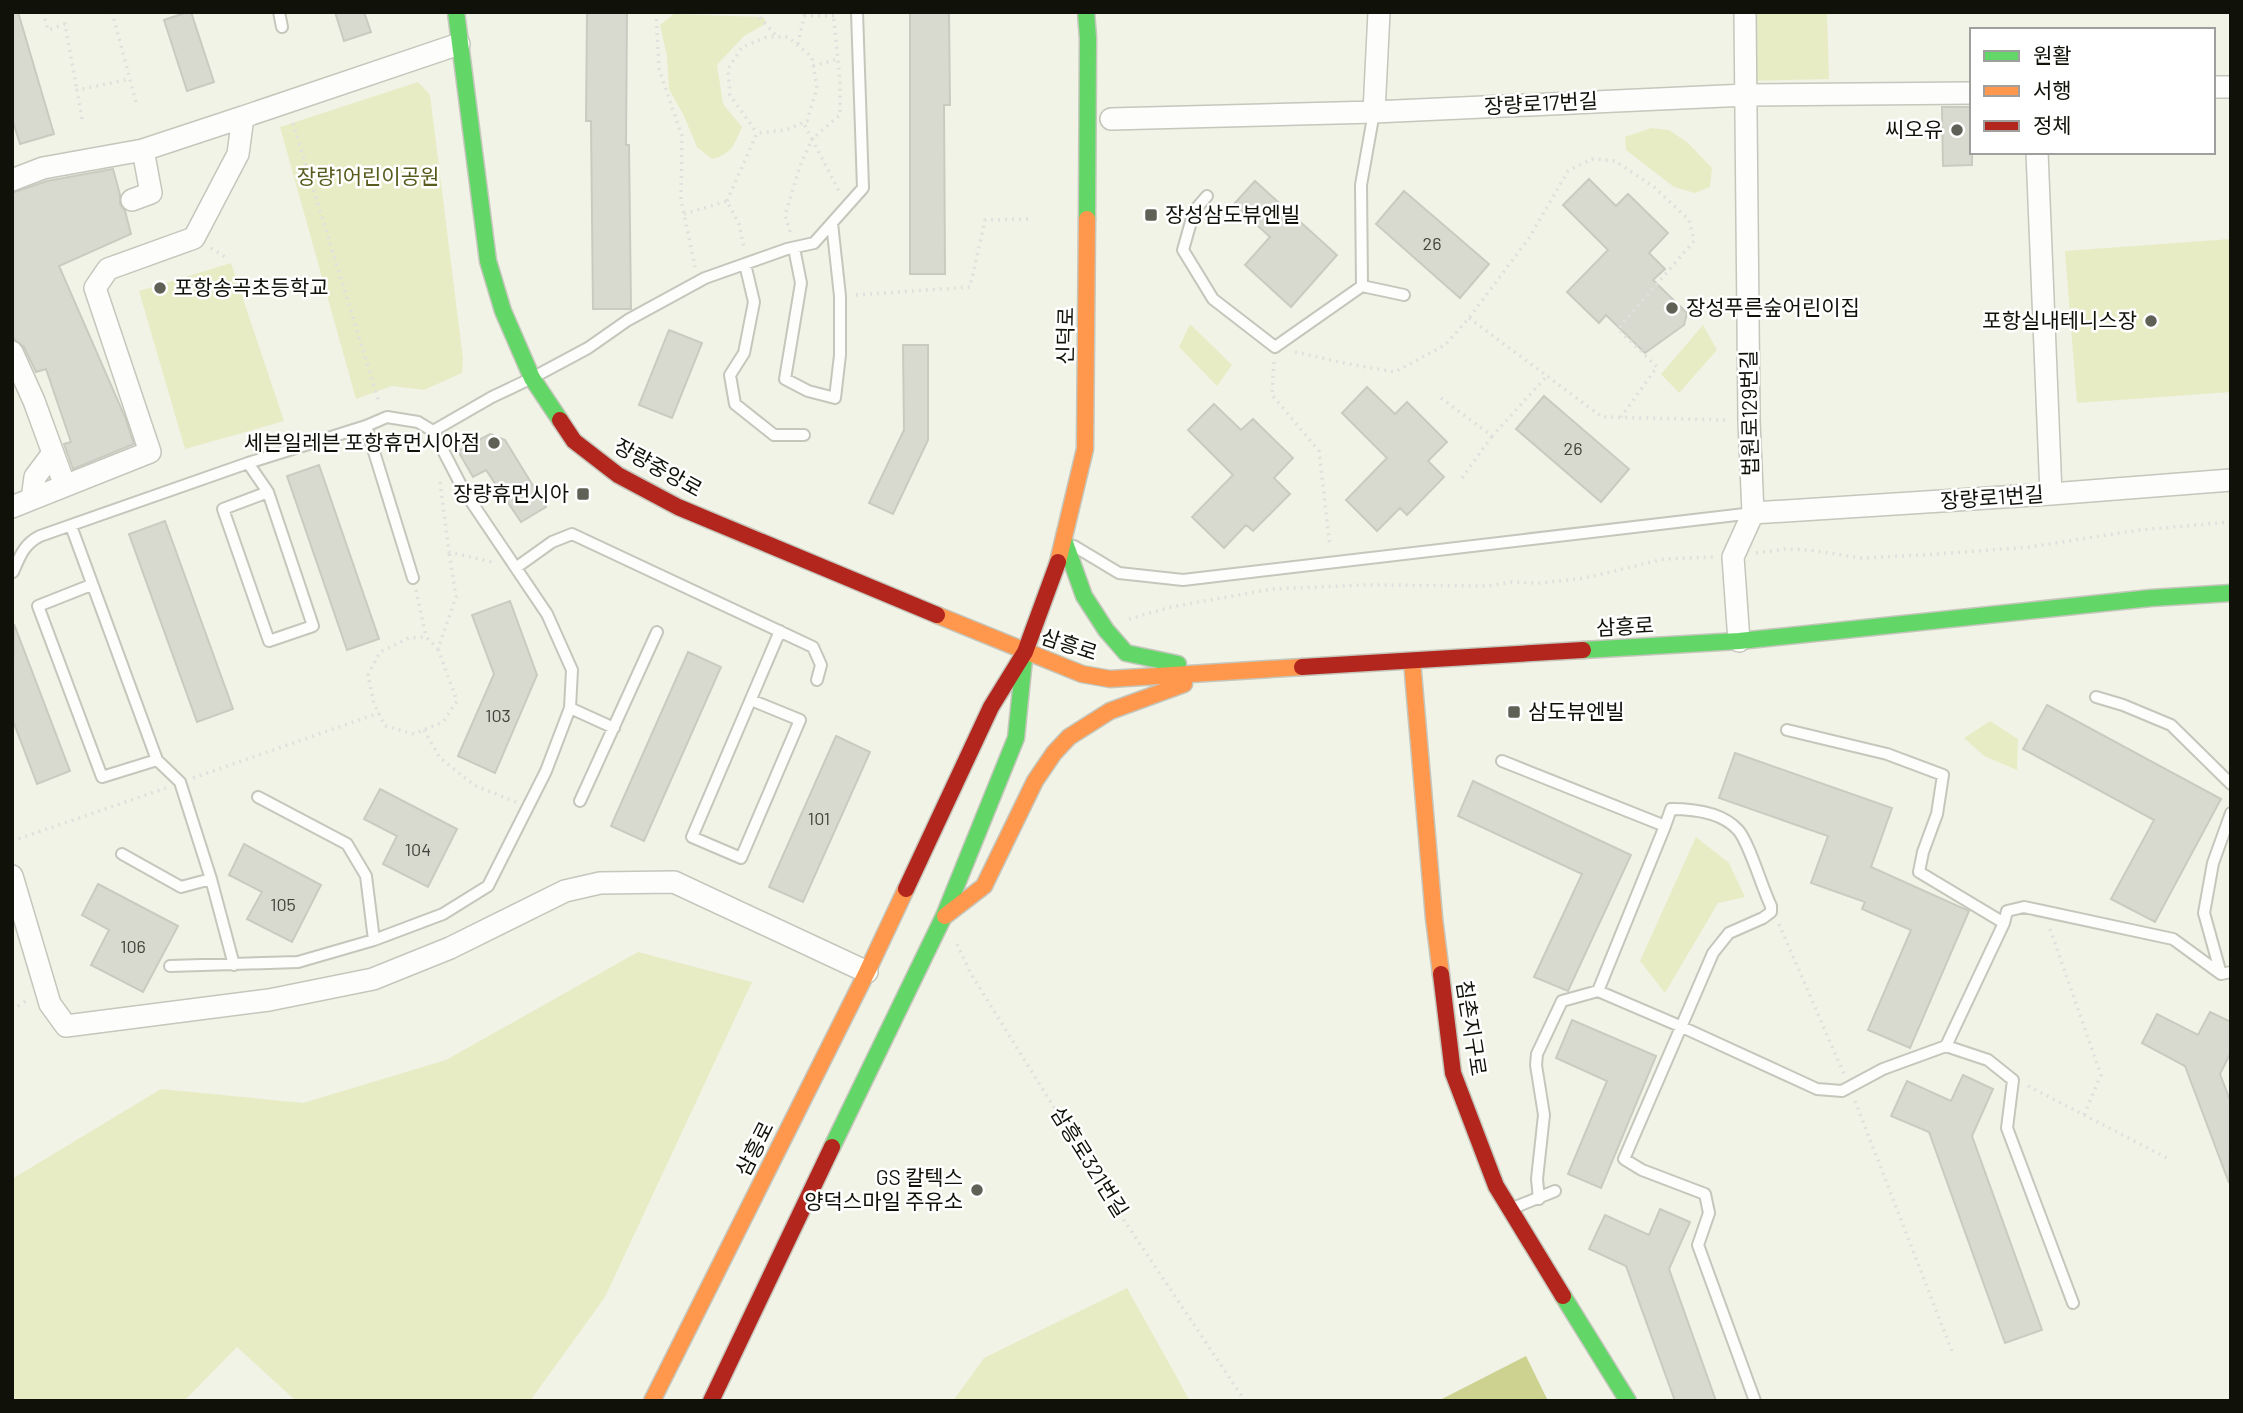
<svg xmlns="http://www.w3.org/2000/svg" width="2243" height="1413" viewBox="0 0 2243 1413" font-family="Barlow,'Noto Sans KR',sans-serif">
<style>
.green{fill:#e8ecc5}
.water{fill:#cdd291}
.building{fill:#d8dacf;stroke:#c9cbc1;stroke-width:2}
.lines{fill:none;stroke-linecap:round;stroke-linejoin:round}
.lane-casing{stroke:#c5c6bc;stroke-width:14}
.street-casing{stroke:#c5c6bc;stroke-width:24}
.fast-casing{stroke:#c5c6bc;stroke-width:19}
.slow-casing{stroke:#c5c6bc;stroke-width:19}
.jam-casing{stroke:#c5c6bc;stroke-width:19}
.path{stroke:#e0e0dd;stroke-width:3.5;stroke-dasharray:2 5;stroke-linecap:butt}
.lane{stroke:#fdfdfb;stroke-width:10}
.street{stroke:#fdfdfb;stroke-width:21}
.fast{stroke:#63d668;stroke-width:16}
.slow{stroke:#ff974d;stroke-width:16}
.jam{stroke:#b3261e;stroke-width:16}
.poi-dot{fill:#5f6056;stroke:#fff;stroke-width:2.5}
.labels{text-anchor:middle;stroke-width:5;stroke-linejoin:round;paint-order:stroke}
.number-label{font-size:18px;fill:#42433a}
.street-label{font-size:21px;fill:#101109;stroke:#fff}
.poi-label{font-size:21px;fill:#101109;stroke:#fff;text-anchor:end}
.park-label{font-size:21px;fill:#575b1c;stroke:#fff}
</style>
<rect width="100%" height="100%" fill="#f1f3e6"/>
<!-- green -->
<path class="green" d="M1746,12H1827L1829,79L1749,81Z
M674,14L763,17L767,23L744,36L717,65L723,104L742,127C734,145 732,154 712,159L697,147L684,116L669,89L667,56L660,25Z
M418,82L430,95L463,359L462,373L424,390L392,386L356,399L280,127Z
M1651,128L1669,130L1688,143L1712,168L1710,187L1695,193L1674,187L1626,150L1625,137Z
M2231,239V392L2077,403L2065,251Z
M231,263L284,421L185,449L139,291Z
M1190,324L1232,365L1217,386L1179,347Z
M1703,325L1717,350L1679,393L1661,374Z
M1990,721L2018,739L2017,770L1984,756L1964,738Z
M1696,837L1729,863L1745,897L1718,903L1665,993L1640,961Z
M638,952L752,982L605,1297L530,1401H296L237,1347L184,1401H12V1179L161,1089L303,1103L446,1060Z
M1127,1288L1190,1401H953L984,1358Z"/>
<!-- water -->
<path class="water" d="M1526,1356L1548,1401H1438Z"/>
<!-- building -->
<path class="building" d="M12,12H18L54,134L20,144L12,118Z
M188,12H191L214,82L187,91L164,20Z
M335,12H364L371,32L344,41Z
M587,12H627L626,145H629L631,309H593L591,121H586Z
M910,12H949L950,105H944L945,274H910Z
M1942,107H1972V165L1943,166Z
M113,169L120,195V204L125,211L131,234L59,266L125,417L134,444L73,469L64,444L71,442L46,369L36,372L24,347L14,339L12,333V193L47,181Z
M1589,179L1616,206L1628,194L1668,233L1649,253L1665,269L1653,280L1687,313L1684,325L1645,353L1606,315L1599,323L1567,292L1608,250L1563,205Z
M1255,181L1337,255L1291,307L1245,265L1270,237L1234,204Z
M1404,191L1489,264L1460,298L1376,224Z
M669,330L702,343L672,418L639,405Z
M903,345H928V440L893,514L869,503L904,430Z
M1367,387L1395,414L1407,402L1447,442L1428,461L1444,477L1407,515L1400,508L1377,531L1346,500L1387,458L1342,413Z
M1544,396L1629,469L1601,502L1516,429Z
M1214,404L1241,430L1253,419L1293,458L1274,478L1290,494L1253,531L1246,525L1224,548L1192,517L1233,475L1188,430Z
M490,434L505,440L546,507L521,522L486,470L473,477L458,451Z
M319,465L379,639L347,650L287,476Z
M165,521L233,709L197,722L129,534Z
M510,601L537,675L495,773L458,756L494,674L472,615Z
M14,624L70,771L37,784L12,718Z
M688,652L721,667L644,841L611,826Z
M2047,705L2221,799L2155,922L2111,899L2154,820L2023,749Z
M836,736L870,752L803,902L769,887Z
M1735,753L1892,808L1871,867L1969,911L1910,1048L1868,1030L1911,930L1862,909L1865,902L1811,883L1828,836L1719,798Z
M1473,781L1631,855L1568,991L1534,977L1582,874L1458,816Z
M380,789L457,829L428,887L383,864L397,836L364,819Z
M244,844L321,885L292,942L247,919L262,892L229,875Z
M98,884L178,926L143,992L91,965L109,930L82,915Z
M2210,1012L2231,1022V1052L2220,1074L2231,1103L2229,1183L2185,1066L2142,1043L2157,1014L2198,1035Z
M1572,1020L1656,1056L1601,1188L1568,1174L1607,1081L1556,1058Z
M1963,1075L1993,1089L1972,1136L2042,1330L2005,1343L1929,1132L1891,1116L1907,1081L1951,1101Z
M1660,1209L1690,1222L1669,1269L1716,1401H1675L1626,1266L1589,1249L1605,1215L1649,1235Z"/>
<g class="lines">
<defs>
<path id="lane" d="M279,12L282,27
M1207,196L1194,211L1183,250L1213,299L1275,347L1362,286L1361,185L1374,112
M794,248L801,283L785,379L808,391L835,398L840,355V296L832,223
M745,264L754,302L744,353L730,375L735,404L774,435H804
M1362,286L1404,295
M366,426L413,578
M433,431L492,397L532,378L588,348L628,320L705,278L787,249L814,243L863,188L857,12
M248,463L268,492L313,626L269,641L223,509L268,492
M71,526L157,760L180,782L211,879L234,965
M1074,546L1119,573L1183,580L1753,513
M517,567L552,542L572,534L813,647L821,665L817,680
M13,572C20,556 24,544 40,536L248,463L366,426L387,417L418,422L433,431L464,491L547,614L572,670L570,708L546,771L488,886L443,914L374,940L298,962L170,966
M91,585L38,606L102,777L157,760
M2096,697L2123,705L2171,725L2231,784
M751,700L800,720L741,858L692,837L780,631
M570,708L614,728
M1787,730L1887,754L1943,775L1937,814L1923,852L1919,872L2004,923
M1502,761L1665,826L1671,809C1692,809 1722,812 1738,830C1749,842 1762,888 1771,906V912L1763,918L1729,933L1713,953L1624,1159L1642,1170L1705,1194L1709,1213L1698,1245L1755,1401
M258,797L347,844L366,876L374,940
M580,801L657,632
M122,854L181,887L211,879
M2221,974L2204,913L2213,863L2231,813
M1598,991L1665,826
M1946,1046L1988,1060L2013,1080L2007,1128L2073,1303
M1539,1199L1537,1179L1544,1115L1536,1065L1537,1054L1562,1001L1598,991L1682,1027L1817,1089L1842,1091L1883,1069L1946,1046L2004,923L2007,911L2024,907L2173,939L2221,974L2231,972
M1513,1208L1555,1191"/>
<path id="street" d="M2213,87H2231
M1374,112L1379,12
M1111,119L1374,112L1746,95L1972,93
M2037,152L2051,494
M12,180L43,168L143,150L243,117
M132,200L151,193L143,150
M12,352L34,401L65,486
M32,499L35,477L53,453
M12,507L150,452L95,288L108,269L194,238L238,154L243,117L459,44
M1753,513L2051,494L2231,480
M1739,641L1733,557L1753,513L1749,421L1745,12
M12,876L50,1004L66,1026L269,1000L373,979L450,948L565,891L600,883L674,882L867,972"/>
<path id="fast" d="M456,12L488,261L503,311L532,378L560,420
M1086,12L1088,38L1087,219
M1064,540L1084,596L1106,630L1126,653L1178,664
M1583,650L1739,641L2151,598L2231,593
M832,1147L944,916L1016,738L1024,659
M1563,1296L1628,1401"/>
<path id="slow" d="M1058,562L1085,449L1087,219
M937,615L1082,674L1110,679L1302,667
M1412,661L1434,918L1441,974
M945,916L984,886L1035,781L1054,753L1069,737L1110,711L1184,684
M652,1401L867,972L906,889"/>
<path id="jam" d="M560,420L574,441L618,475L678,507L937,615
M1302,667L1583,650
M906,889L991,707L1025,652L1058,562
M1441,974L1453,1073L1496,1186L1563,1296
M711,1401L832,1147"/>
</defs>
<!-- lane casing -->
<use href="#lane" class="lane-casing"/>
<!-- street casing -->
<use href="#street" class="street-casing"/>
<!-- fast casing -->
<use href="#fast" class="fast-casing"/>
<!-- slow casing -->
<use href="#slow" class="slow-casing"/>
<!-- jam casing -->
<use href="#jam" class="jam-casing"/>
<!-- path -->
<path class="path" d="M43,12L48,30L65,24L77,90
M112,12L136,102
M656,12L659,69L682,136L681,200L695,267
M755,12L777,37
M833,12L840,80V115L812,139L840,193
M804,16H834
M798,44L805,12
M813,66L838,59
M82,119L77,90L130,79
M293,123L379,402
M727,201L757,133L786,130L807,121L817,88L812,57L788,37H767L742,47L728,69L730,95L757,133
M684,214L727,201L739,224L744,248
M790,232L785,215L800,166L812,139L803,122
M211,248L225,257
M856,295L970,287L985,220L1031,219
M1469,318L1602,417L1729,420
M1295,352L1344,363L1395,372L1445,345L1469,318L1529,238L1568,171L1592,159L1615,161L1654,187L1689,220L1694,241L1618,329L1657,367L1621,417
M1274,362L1272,395L1319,451L1330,547
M1441,398L1492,436L1547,376
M1462,478L1492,436
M440,482L449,552L492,562
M1756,553L1786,549L1809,550L1862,558L1923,555L2030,547L2139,530L2231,522
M416,590L426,637
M1129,619L1171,607L1272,589L1365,585L1488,586L1511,582L1541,583L1585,578L1664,559L1713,557
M438,649L457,701L443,722L414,734L385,726L374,704L368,675L380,652L409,638L426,637L438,649L456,597L449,552
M424,730L440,758L474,785L516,802
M193,778L379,713
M12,841L166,788
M1779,924L1844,1074
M2050,929L2101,1075L2084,1115
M957,944L971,974L1124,1220L1245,1401
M12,1010L29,999
M2028,1086L2167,1158
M1855,1101L1953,1354"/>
<!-- lane -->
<use href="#lane" class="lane"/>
<!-- street -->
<use href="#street" class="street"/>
<!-- fast -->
<use href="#fast" class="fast"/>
<!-- slow -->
<use href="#slow" class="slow"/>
<!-- jam -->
<use href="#jam" class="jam"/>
</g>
<!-- markers -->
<g class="poi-dot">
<circle cx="1957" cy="130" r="7"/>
<rect x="1144" y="208" width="14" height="14" rx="3.5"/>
<circle cx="160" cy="288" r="7"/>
<circle cx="1672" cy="308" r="7"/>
<circle cx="2151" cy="321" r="7"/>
<circle cx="494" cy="443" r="7"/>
<rect x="576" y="487" width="14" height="14" rx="3.5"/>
<rect x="1507" y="705" width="14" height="14" rx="3.5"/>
<circle cx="977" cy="1190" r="7"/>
</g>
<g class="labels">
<!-- number labels -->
<g class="number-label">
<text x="1432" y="250">26</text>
<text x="1573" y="455">26</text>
<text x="498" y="722">103</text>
<text x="819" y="825">101</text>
<text x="418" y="856">104</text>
<text x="283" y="911">105</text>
<text x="133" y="953">106</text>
</g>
<!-- street labels -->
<g class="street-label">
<text transform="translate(1541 104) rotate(-3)" y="7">장량로17번길</text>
<text transform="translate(1066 336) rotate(-89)" y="7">신덕로</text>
<text transform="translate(1750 413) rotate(-91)" y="7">법원로129번길</text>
<text transform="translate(658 468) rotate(29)" y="7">장량중앙로</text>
<text transform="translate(1992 498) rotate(-4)" y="7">장량로1번길</text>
<text transform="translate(1625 627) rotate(-3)" y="7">삼흥로</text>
<text transform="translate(1069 645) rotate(18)" y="7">삼흥로</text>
<text transform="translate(1471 1028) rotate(81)" y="7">침촌지구로</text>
<text transform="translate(755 1149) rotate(-63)" y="7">삼흥로</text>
<text transform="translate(1089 1162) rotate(58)" y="7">삼흥로321번길</text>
</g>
<!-- poi labels -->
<g class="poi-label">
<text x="1943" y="137">씨오유</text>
<text x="1165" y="222" text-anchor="start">장성삼도뷰엔빌</text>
<text x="174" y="295" text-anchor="start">포항송곡초등학교</text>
<text x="1686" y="315" text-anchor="start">장성푸른숲어린이집</text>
<text x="2137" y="328">포항실내테니스장</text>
<text x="480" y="450">세븐일레븐 포항휴먼시아점</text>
<text x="569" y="501">장량휴먼시아</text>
<text x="1528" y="719" text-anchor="start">삼도뷰엔빌</text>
<text x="963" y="1185">GS 칼텍스<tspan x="963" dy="24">양덕스마일 주유소</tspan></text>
</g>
<!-- park labels -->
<g class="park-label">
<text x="368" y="184">장량1어린이공원</text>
</g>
</g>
<!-- border -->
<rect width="2243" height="1413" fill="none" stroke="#101109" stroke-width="28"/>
<!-- legend -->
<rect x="1970" y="28" width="245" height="126" fill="#ffffff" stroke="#9fa09d" stroke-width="2"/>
<rect x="1984" y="51" width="35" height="10" fill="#63d668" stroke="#9fa09d" stroke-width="2"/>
<text x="2033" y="63" font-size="21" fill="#101109">원활</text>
<rect x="1984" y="86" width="35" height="10" fill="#ff974d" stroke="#9fa09d" stroke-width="2"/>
<text x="2033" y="98" font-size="21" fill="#101109">서행</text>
<rect x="1984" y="121" width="35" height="10" fill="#b3261e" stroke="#9fa09d" stroke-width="2"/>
<text x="2033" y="133" font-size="21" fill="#101109">정체</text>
</svg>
